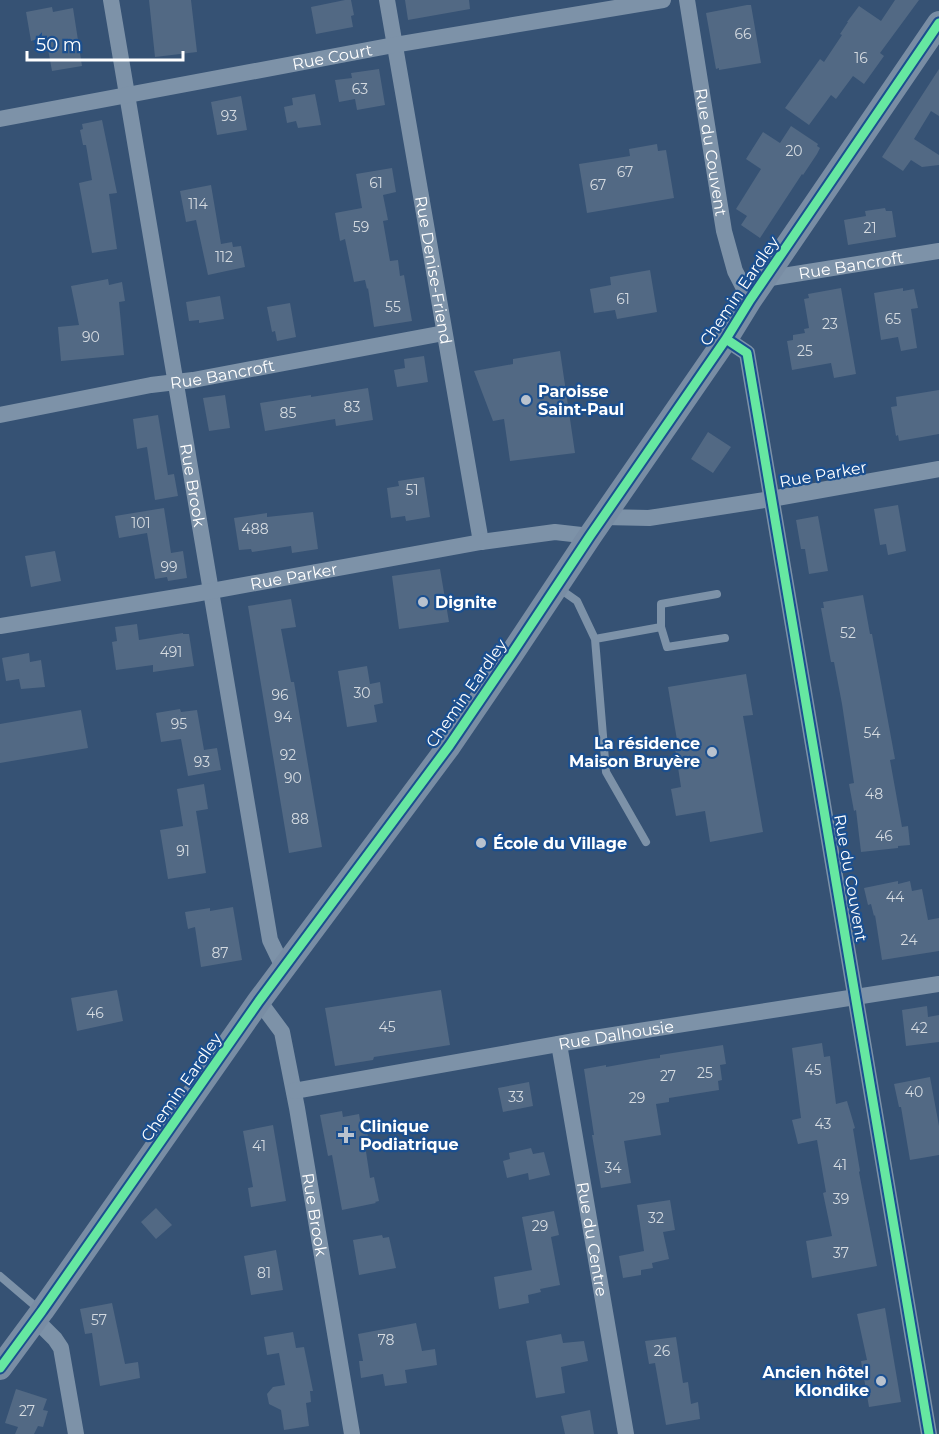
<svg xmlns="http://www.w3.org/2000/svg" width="939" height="1434" viewBox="0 0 939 1434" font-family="Montserrat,sans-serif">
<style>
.building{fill:#526984}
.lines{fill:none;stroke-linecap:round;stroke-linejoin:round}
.lane{stroke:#7d92a8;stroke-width:8}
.street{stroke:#7d92a8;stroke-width:16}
.secondary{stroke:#798da4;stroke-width:24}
.cycleway-casing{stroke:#1b4f8f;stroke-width:13}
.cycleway{stroke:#66e7a1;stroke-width:9}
.poi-dot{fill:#b9c2ce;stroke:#1b4f8f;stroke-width:2}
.labels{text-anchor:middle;stroke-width:4.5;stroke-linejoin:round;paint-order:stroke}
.number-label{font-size:14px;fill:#d4dae0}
.street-label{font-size:16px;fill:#fff;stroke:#1b4f8f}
.poi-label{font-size:16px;font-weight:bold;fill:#fff;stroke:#1b4f8f;text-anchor:start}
</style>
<rect width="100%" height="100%" fill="#365274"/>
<!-- building -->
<path class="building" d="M149,0H191L197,52L155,57Z
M345,0H351L354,15L351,16L353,27L316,34L311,7Z
M405,0H469L470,9L408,20Z
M895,0H919L880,53L884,56L864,84L853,76L836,99L831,95L809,125L785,108L820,59L824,62L842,35L840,34L848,22H847L859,6L881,21Z
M747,5H751L761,63L719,70V68L716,69L706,13Z
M52,7L53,12L73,8L82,66L52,71L46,38L31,41L26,12Z
M379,69L385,105L357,110L355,99L339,102L335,80L352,78L351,73Z
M939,69V116L931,111L914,139L939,155V165L922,167L911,160L903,171L882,157Z
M315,94L321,125L298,128L296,121L287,123L284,107L293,105L292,98Z
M241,96L247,130L217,135L211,102Z
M102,120L117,193L109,194L117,249L92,253L79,183L92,180L86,145H83L80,130L83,129L82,124Z
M791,126L818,144L817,146L820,148L817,154L803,175L802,174L760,238L741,225L747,216L736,209L761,169L746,159L763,132L780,143Z
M657,144L658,151L666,150L674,198L587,213L579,164L630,156L629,149Z
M392,168L396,192L383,195L388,220L383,221L390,261L398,260L400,276L404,275L412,321L374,327L368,288L367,289L365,280L354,282L345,239L340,241L335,213L362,208L356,174Z
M211,185L221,244L232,242L233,247L241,246L245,267L208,275L196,220L186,222L180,191Z
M885,208L886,211H892L896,237L848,245L844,220L866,216L865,211Z
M650,270L657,312L617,319L615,310L594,313L590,289L611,285L610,277Z
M108,279L109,285L122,282L125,301L119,302L124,355L61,361L58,327L79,325L71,286Z
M841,288L856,374L834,378L831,363L792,370L787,341L793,340V335L805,333L804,329L809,328L804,299L809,298L808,294Z
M903,288V291L914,289L918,308L911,309L917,348L901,351L898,337L881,340L874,293Z
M220,296L224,319L199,323V320L189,321L186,302Z
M290,303L296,337L277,341L275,331L272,332L267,307Z
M560,351L575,453L510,461L504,419L493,421L474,371L513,364V359Z
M424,356L428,382L397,387L394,370L405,368L404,359Z
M368,388L373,420L336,426L335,419L265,431L260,403L311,395V397Z
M939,390V434L899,441L898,435L896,436L891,407L897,406L896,397Z
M225,395L230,428L209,431L203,398Z
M158,415L168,475L174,474L178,496L155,500L147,447L137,449L133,419Z
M708,432L731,447L713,473L691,459Z
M424,477L430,517L406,521L405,516L391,518L387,488L399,486L398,481Z
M898,505L906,551L888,555L886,544L880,545L874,509Z
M164,508L171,553L183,551L187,578L168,581L167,577L155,579L147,533L119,538L115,516Z
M313,512L318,549L292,553L291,546L252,552L251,549L239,550L234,518L267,513V517Z
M818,516L828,571L809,574L805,549H801L796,520Z
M55,551L61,581L31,587L25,556Z
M440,569L449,622L399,629L392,576Z
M863,595L870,634H872L895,759L890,760L902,827L908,826L910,845L898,846V848L861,852L856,810L854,811L849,784L854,783L842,704L834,662H831L821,608H824L823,602Z
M291,599L296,627L281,629L291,682H294L322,847L289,853L248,606Z
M137,624L139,640L183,633V634H189L194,666L153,672V665L116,670L112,642L117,641L115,627Z
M29,653L30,662L41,660L45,687L21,689L19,679L6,681L2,658Z
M367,666L370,684L380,682L383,703L374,705L377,722L347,727L338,671Z
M746,674L753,715L743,716L763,832L710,842L705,811L676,816L671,789L681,787L674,741L677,740L668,687Z
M180,709L181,712L197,710L204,750L217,748L221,770L188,776L181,739L161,742L156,713Z
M81,710L88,748L0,763V724Z
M204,784L208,809L196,811L206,873L168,879L160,830L183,826L177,789Z
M898,881V884L910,881L912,891L922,889L928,920L939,918V951L882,960L875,915L874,916L871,904L868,905L864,888Z
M233,907L242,960L201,967L195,927L188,929L185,912L210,908V911Z
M117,990L123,1021L77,1031L71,998Z
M441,990L450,1045L374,1057L373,1060L335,1066L325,1008Z
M927,1006L928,1017L939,1015V1042L906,1046L902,1010Z
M822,1043L824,1057L830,1056L836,1104L847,1101L855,1128L853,1129L860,1171L859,1172L877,1266L812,1278L806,1241L832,1236L823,1193L826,1192L817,1140L798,1144L792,1120L801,1118L792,1048Z
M723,1045L726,1064L720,1065L722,1080L718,1081L719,1090L669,1098V1102L656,1104L661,1135L624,1141L631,1183L601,1188L592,1135H594L584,1069L606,1065V1067L651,1059L660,1058V1055Z
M930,1077L939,1126V1155L910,1160L901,1107H899L894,1084Z
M529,1082L533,1106L503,1112L498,1088Z
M342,1111L343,1117L359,1114L361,1126L366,1125L369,1144L365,1145L370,1178L374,1177L379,1201L375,1202L376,1203L342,1210L332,1155L328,1156L320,1115Z
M273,1125L286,1201L251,1207L248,1188L253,1187L243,1131Z
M531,1148L533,1154L544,1152L550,1175L529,1180L528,1173L507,1178L503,1161L510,1159L509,1153Z
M670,1200L675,1230L663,1232L669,1259L652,1263L653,1268L641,1270V1275L623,1278L619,1256L644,1251L637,1205Z
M156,1208L172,1225L156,1239L141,1222Z
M554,1211L559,1235L551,1237L560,1285L540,1289L541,1292L528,1295L529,1303L499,1309L494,1277L532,1270L522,1217Z
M382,1235L383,1238L389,1237L396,1268L359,1275L353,1240Z
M276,1250L283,1290L251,1295L244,1256Z
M112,1303L125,1364L138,1362L140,1378L100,1386L92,1333L85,1334L80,1309Z
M885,1308L901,1402L869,1407L861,1361L867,1360L857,1314Z
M416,1323L422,1351L435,1349L437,1365L405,1370L407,1383L385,1386L383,1374L361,1378L359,1361H363L358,1334Z
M293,1332L296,1348L304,1347L313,1391H310L311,1402L306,1403L309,1426L284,1430L281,1410L269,1404L267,1394L273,1387L285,1385L279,1353L267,1355L264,1337Z
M561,1334L563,1343L584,1341L588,1361L561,1367L565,1393L536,1398L526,1341Z
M676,1337L683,1383L688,1382L691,1404L698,1402L700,1419L666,1425L655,1363L649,1364L645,1341Z
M16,1389L47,1399L43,1410L48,1411L43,1427L38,1426L34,1434H15L18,1427L5,1423Z
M590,1410L594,1434H565L561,1416Z"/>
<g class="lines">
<!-- lane -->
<path class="lane" d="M557,587L577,601L595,639L606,772L646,842
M661,627V604L717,594
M595,639L661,627L667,647L725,638
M0,1276L41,1311"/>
<!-- street -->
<g class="street">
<path id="s1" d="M111,0L270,940L283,967"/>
<path id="s2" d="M387,0L481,542"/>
<path id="s3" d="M687,0L724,231L735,271L750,300"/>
<path id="s4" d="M0,119L394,45L663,0"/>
<path id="s5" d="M764,279L939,251"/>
<path d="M726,339L747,353L929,1434"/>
<path id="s6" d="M0,415L151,385L193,380L444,333"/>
<path d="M604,517L649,518L771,499L939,469"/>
<path id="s7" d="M0,626L195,594L481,542L555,532L590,536"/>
<path id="s8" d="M259,1001L282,1032L297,1108L352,1434"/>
<path id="s9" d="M559,1044L626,1434"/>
<path id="s10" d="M294,1091L575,1041L939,984"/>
<path d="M35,1319L55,1339L61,1348L76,1434"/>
</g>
<!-- secondary -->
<path class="secondary" d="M0,1368L42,1311L259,1001L449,746L511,655L590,536L726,339L750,300L939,23"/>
<defs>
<path id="cycleway" d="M726,339L747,353L929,1434
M0,1368L42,1311L259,1001L449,746L511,655L590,536L726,339L750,300L939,23"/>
</defs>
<!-- cycleway casing -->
<use href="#cycleway" class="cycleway-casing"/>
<!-- cycleway -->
<use href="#cycleway" class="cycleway"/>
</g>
<!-- markers -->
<g class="poi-dot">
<circle cx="526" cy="400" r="6"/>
<circle cx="423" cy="602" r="6"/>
<circle cx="712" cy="752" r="6"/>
<circle cx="481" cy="843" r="6"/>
<path d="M343 1126h6v6h6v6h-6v6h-6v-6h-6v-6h6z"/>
<circle cx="881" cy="1381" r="6"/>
</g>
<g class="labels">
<!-- number labels -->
<g class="number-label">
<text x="743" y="39">66</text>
<text x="861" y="63">16</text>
<text x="360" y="94">63</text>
<text x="229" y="121">93</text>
<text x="794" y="156">20</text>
<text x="625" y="177">67</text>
<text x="376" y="188">61</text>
<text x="598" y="190">67</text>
<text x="198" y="209">114</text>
<text x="361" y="232">59</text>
<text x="870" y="233">21</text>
<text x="224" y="262">112</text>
<text x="623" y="304">61</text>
<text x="393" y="312">55</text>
<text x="893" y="324">65</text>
<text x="830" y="329">23</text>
<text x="91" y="342">90</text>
<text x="805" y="356">25</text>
<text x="352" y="412">83</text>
<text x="288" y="418">85</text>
<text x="412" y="495">51</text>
<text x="141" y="528">101</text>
<text x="255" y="534">488</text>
<text x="169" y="572">99</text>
<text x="848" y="638">52</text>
<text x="171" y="657">491</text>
<text x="362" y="698">30</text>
<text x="280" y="700">96</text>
<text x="283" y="722">94</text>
<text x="179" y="729">95</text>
<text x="872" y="738">54</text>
<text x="288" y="760">92</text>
<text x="202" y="767">93</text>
<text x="293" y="783">90</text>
<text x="874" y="799">48</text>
<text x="300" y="824">88</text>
<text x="884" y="841">46</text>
<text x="183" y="856">91</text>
<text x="895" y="902">44</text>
<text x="909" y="945">24</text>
<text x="220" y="958">87</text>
<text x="95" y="1018">46</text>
<text x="387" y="1032">45</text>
<text x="919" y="1033">42</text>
<text x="813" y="1075">45</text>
<text x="705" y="1078">25</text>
<text x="668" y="1081">27</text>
<text x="914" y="1097">40</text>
<text x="516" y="1102">33</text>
<text x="637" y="1103">29</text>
<text x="823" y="1129">43</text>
<text x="259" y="1151">41</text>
<text x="840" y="1170">41</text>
<text x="613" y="1173">34</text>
<text x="841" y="1204">39</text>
<text x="656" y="1223">32</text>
<text x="540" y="1231">29</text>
<text x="841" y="1258">37</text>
<text x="264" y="1278">81</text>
<text x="99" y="1325">57</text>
<text x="386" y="1345">78</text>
<text x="662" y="1356">26</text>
<text x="27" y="1416">27</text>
</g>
<!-- street labels -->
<g class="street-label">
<text dy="6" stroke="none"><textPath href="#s4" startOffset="338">Rue Court</textPath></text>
<text dy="6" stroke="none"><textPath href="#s3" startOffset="154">Rue du Couvent</textPath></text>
<text dy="6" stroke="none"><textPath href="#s5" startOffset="88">Rue Bancroft</textPath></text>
<text dy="6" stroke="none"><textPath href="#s2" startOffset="274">Rue Denise-Friend</textPath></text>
<text transform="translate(739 291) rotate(-56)" y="6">Chemin Eardley</text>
<text dy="6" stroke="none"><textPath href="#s6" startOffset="226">Rue Bancroft</textPath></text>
<text transform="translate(823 474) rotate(-10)" y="6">Rue Parker</text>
<text dy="6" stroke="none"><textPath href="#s1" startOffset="492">Rue Brook</textPath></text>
<text dy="6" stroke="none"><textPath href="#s7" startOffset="298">Rue Parker</textPath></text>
<text transform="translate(466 693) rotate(-55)" y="6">Chemin Eardley</text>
<text transform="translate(851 878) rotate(80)" y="6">Rue du Couvent</text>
<text dy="6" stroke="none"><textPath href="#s10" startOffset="327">Rue Dalhousie</textPath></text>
<text transform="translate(181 1087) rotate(-55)" y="6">Chemin Eardley</text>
<text dy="6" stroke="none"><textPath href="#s8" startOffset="224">Rue Brook</textPath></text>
<text dy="6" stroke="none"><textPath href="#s9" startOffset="198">Rue du Centre</textPath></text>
</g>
<!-- poi labels -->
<g class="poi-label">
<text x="538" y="397">Paroisse<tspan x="538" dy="18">Saint-Paul</tspan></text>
<text x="435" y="608">Dignite</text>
<text x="700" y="749" text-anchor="end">La résidence<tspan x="700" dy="18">Maison Bruyère</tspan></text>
<text x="493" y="849">École du Village</text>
<text x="360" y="1132">Clinique<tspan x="360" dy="18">Podiatrique</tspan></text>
<text x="869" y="1378" text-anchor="end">Ancien hôtel<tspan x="869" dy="18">Klondike</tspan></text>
</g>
</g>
<!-- scale -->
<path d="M27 51v9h156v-9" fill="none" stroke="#ffffff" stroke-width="3"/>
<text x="36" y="51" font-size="18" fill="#ffffff" stroke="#1b4f8f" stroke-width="4.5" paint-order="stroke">50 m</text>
</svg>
